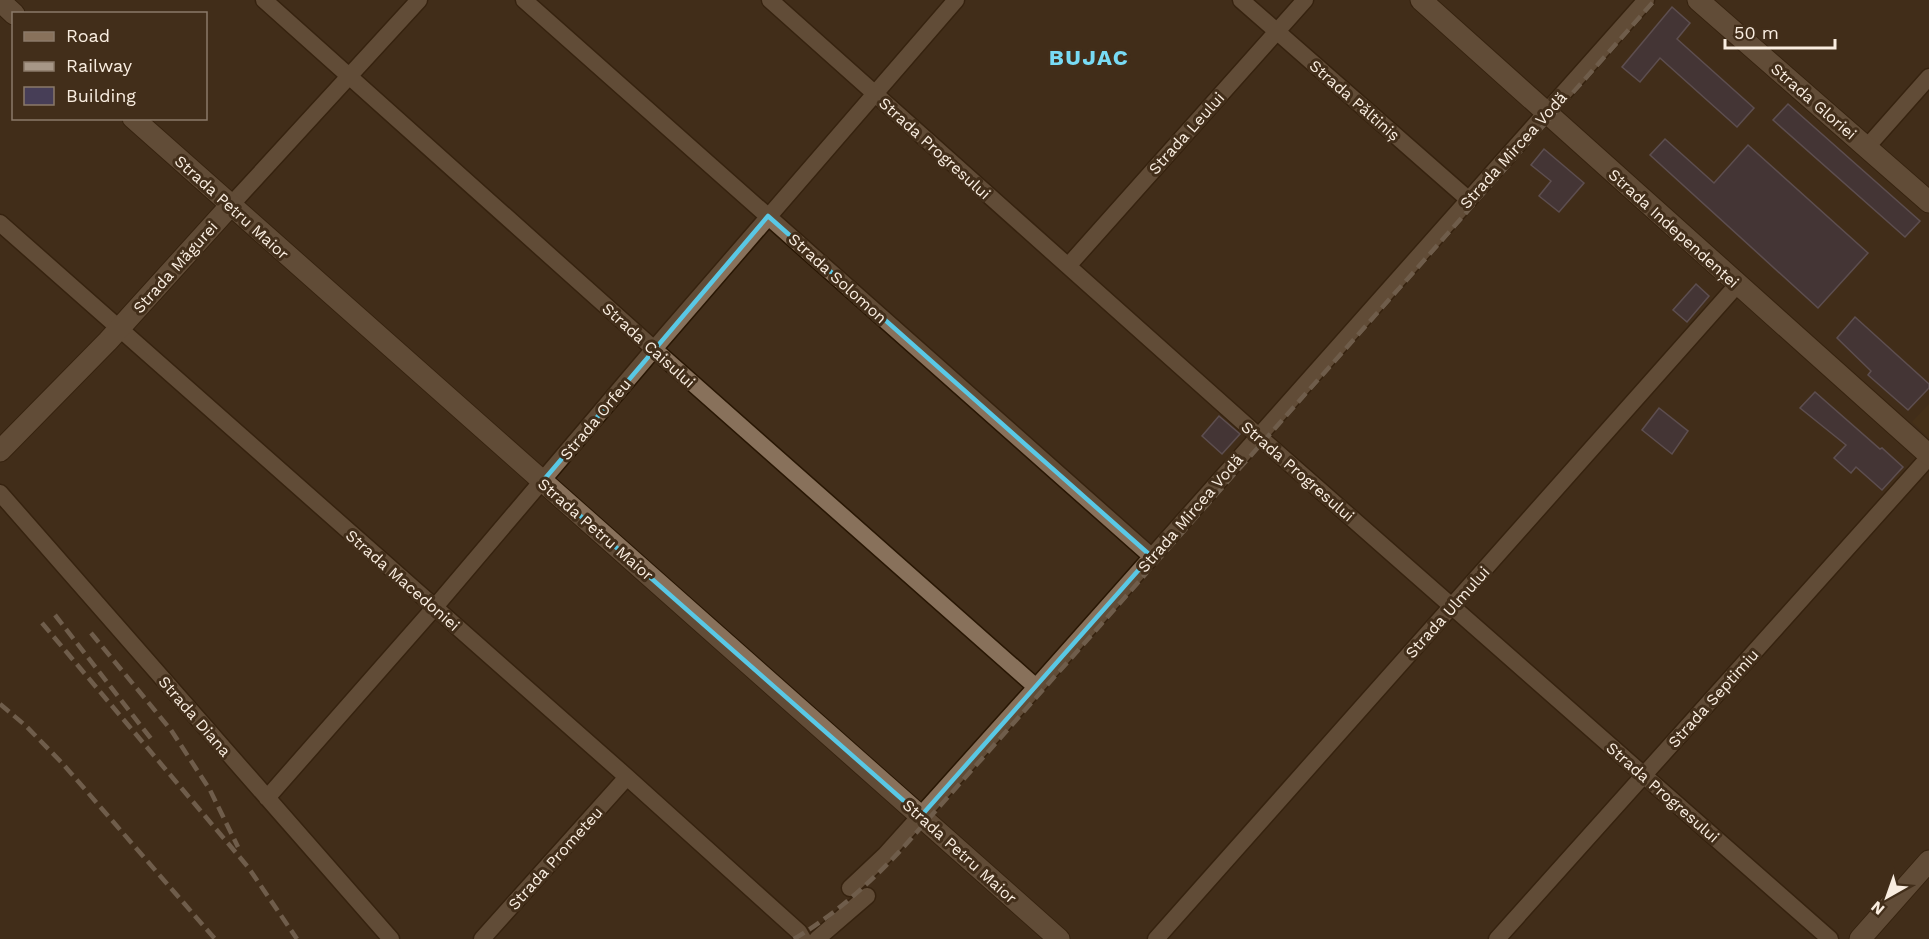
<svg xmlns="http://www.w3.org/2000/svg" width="1929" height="939" viewBox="0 0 1929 939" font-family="'Work Sans',sans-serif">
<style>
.built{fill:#4b3318}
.building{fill:#473e57;stroke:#7f7691;stroke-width:1.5}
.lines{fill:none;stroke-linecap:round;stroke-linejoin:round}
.minor-casing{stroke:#281603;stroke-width:19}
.tertiary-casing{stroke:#281603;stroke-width:23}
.minor{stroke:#88715b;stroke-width:16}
.tertiary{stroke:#88715b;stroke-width:21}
.rail{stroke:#a79787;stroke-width:4.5;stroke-dasharray:12 6;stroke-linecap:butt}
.marked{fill:none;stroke:#59c8e5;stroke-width:4.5;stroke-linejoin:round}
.labels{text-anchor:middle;stroke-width:6;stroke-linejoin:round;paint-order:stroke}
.street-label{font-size:16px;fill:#f9ede0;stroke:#422e1a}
.district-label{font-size:22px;font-weight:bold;letter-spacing:1.5px;fill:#78dbf5;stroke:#422e1a}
</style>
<rect width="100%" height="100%" fill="#422e1a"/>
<!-- built -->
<path class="built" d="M1929,404V438L1912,422Z"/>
<!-- building -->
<path class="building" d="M1672,7L1690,23L1677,39L1754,108L1737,127L1660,58L1640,82L1622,67Z
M1788,104L1920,221L1905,237L1773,120Z
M1665,139L1714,183L1748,145L1868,253L1818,308L1650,155Z
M1544,149L1584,183L1559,212L1539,196L1551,181L1531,165Z
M1696,284L1709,296L1687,322L1673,310Z
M1855,317L1929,384V388L1908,410L1868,375L1871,371L1837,338Z
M1815,392L1880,449L1882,448L1903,467L1882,490L1856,467L1851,473L1834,458L1846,445L1800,408Z
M1659,408L1688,431L1672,454L1642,430Z
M1219,416L1240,434L1222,454L1202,436Z"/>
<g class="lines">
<defs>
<path id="minor" d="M264,0L654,349L1036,687
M524,0L1151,556
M770,0L1264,441L1830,939
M1241,0L1469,200
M1867,147L1929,77
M231,205L419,0
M0,223L627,777L799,932L803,939
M1068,266L1305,0
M0,493L391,939
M267,798L435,607L654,349L956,0
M850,888L885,855L1036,687L1646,0
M482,939L627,777
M817,939L867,896
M1156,939L1737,285
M1497,939L1929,457"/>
<path id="tertiary" d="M1421,0L1929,455
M1698,0L1929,202
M0,1L14,14
M133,118L1059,939
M0,451L108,341L231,205
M1860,939L1929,861"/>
</defs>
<!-- minor casing -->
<use href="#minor" class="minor-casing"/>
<!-- tertiary casing -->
<use href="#tertiary" class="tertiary-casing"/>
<!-- minor -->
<use href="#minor" class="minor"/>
<!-- tertiary -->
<use href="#tertiary" class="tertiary"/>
<!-- rail -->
<path class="rail" d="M55,615L152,740
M42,623L248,867L297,939
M91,633L171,730L210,790L238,847
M0,704L26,726L63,764L215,939
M794,939C834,915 868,885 900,851L1655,0"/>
</g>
<!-- marked area -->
<path d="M0 0H1929V939H0ZM768,216L1151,556L921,816L542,482Z" fill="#422e1a" fill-opacity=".55" fill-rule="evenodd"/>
<path class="marked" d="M768,216L1151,556L921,816L542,482Z"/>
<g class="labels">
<!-- street labels -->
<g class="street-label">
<text transform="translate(1355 100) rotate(41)" y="6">Strada Păltiniș</text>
<text transform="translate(1814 101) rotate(41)" y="6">Strada Gloriei</text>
<text transform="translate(1186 133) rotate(-48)" y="6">Strada Leului</text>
<text transform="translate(935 148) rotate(42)" y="6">Strada Progresului</text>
<text transform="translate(1513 150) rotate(-48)" y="6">Strada Mircea Vodă</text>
<text transform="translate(232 207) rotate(42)" y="6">Strada Petru Maior</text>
<text transform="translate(1674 228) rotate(42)" y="6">Strada Independenței</text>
<text transform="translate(175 267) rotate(-48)" y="6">Strada Măgurei</text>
<text transform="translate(838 278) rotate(42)" y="6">Strada Solomon</text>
<text transform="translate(649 345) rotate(42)" y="6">Strada Caisului</text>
<text transform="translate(595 419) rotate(-50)" y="6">Strada Orfeu</text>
<text transform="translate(1298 471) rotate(41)" y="6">Strada Progresului</text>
<text transform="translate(1190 513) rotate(-49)" y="6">Strada Mircea Vodă</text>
<text transform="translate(596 529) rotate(41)" y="6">Strada Petru Maior</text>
<text transform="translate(403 580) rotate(41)" y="6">Strada Macedoniei</text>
<text transform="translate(1447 612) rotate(-48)" y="6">Strada Ulmului</text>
<text transform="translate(1713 698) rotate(-48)" y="6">Strada Septimiu</text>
<text transform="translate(195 716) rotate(49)" y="6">Strada Diana</text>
<text transform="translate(1663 792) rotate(41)" y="6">Strada Progresului</text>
<text transform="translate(960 851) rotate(42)" y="6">Strada Petru Maior</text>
<text transform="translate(555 858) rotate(-48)" y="6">Strada Prometeu</text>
</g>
<!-- district labels -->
<g class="district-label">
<text x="1089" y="65">BUJAC</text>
</g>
</g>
<!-- legend -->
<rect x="12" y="12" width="195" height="108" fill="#422e1a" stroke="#8b7a69" stroke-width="1.5"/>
<rect x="24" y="32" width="30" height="9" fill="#88715b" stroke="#8b7a69" stroke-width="1.5"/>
<text x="66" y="42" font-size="18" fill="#f9ede0">Road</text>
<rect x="24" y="62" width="30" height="9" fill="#a79787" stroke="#8b7a69" stroke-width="1.5"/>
<text x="66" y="72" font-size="18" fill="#f9ede0">Railway</text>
<rect x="24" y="87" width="30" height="18" fill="#473e57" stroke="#8b7a69" stroke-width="1.5"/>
<text x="66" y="102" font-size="18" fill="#f9ede0">Building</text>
<!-- north arrow -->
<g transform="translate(1887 897) rotate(220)" stroke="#422e1a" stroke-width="4.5" paint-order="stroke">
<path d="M0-4.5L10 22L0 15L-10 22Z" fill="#f9ede0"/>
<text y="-9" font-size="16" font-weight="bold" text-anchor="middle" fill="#f9ede0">N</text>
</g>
<!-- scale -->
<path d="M1725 39v9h110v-9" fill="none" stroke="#f9ede0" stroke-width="3"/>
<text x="1734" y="39" font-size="18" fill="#f9ede0" stroke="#422e1a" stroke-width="4.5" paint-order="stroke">50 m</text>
</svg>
